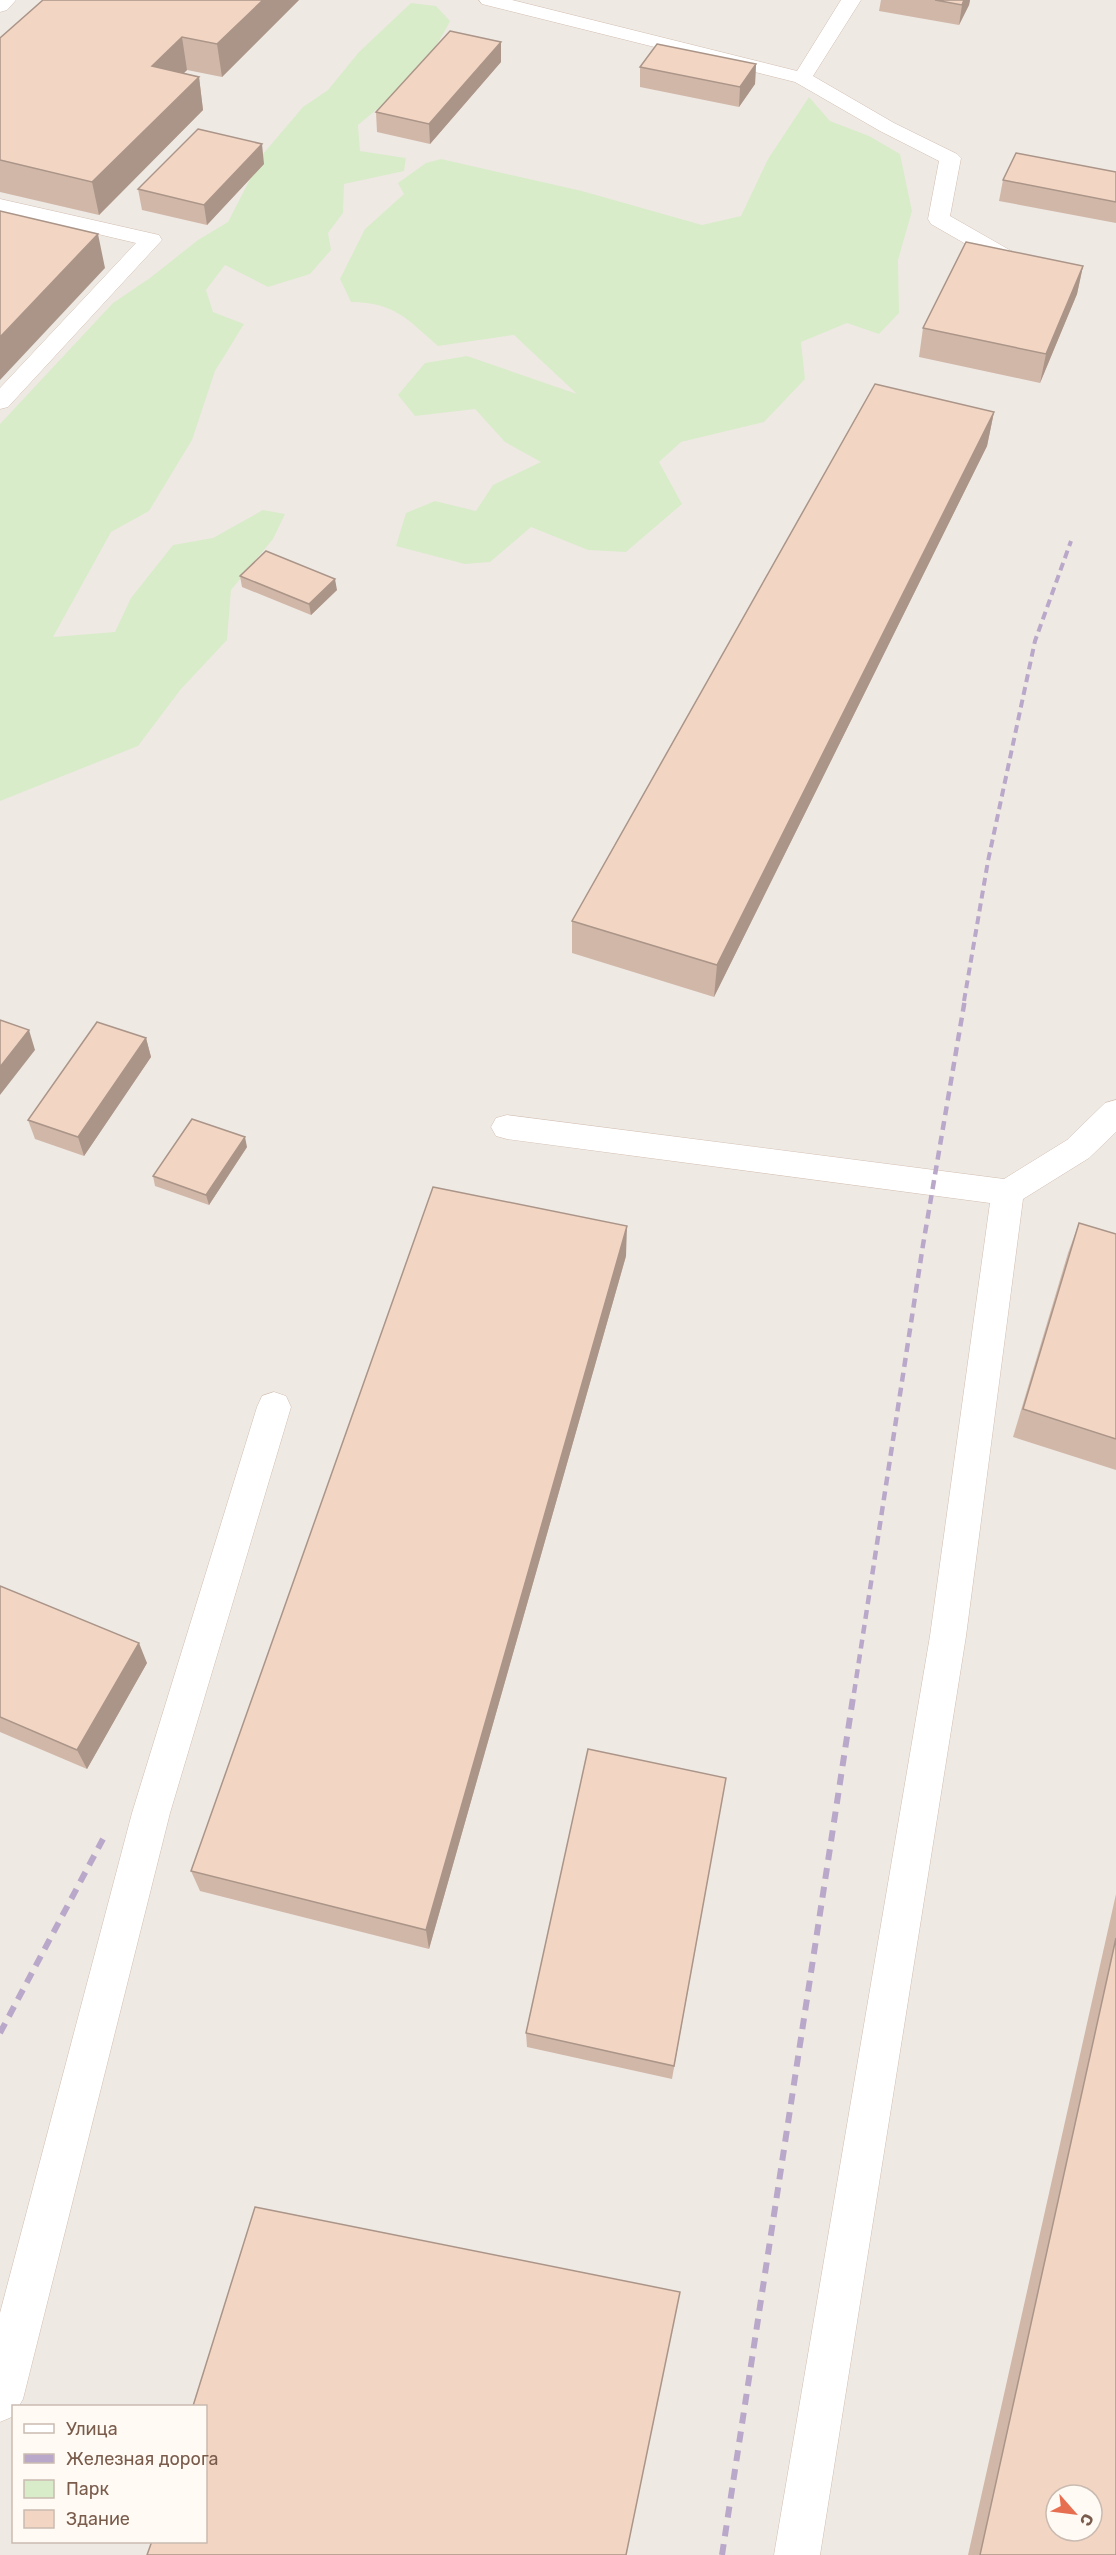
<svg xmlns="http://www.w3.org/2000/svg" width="1116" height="2555" viewBox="0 0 1116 2555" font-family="Rubik,sans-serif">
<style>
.industrial{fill:#efe9e4;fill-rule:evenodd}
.green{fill:#d8ecc9}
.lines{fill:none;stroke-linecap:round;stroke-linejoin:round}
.minor-casing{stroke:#d1beb0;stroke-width:1}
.minor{fill:#fff;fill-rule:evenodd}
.rail-far2{stroke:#b9a8c9;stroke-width:4;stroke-dasharray:8 5;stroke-linecap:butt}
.rail-far1{stroke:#b9a8c9;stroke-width:4.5;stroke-dasharray:9 6;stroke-linecap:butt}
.rail{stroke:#b9a8c9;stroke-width:6;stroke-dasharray:11 8;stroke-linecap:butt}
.wall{fill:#d1b7a8}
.shaded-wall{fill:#aa9588}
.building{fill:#f3d5c3;stroke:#aa9588;stroke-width:1.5;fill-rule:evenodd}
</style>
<rect width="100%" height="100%" fill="#fdf6ec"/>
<!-- industrial -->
<path class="industrial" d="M0,0H1116V2555H0ZM14,2406H206V2542H14ZM1056,2495H1092V2531H1056Z"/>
<!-- green -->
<path class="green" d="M411,3L436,6L450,21C430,63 394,96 358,125L360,151L406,158L404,171L344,184L343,213L328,233L331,250L310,274L268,287L225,265L206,290L213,312L244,324L215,371L192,440L149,511L111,532L53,637L115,632L131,598L173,545L213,538L263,510L285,514L273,539L231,590L227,640L181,689L138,746L0,801V424L113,303L150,278L198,240L228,222L263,154L303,107L328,90L359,52Z
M809,97L830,121L869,136L900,154L912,211L898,260L899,313L879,334L847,323L801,342L805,379L764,422L681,442L659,462L682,504L626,552L588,550L531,527L490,562L465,564L396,546L406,513L435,501L476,511L493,485L541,462L505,442L475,409L415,416L398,395L425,363L467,356L577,394L514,335L438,346C406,318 395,303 351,302L340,279L365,229L404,194L398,183L426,163L441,159L582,191L702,225L741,216L768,159Z"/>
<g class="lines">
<defs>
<path id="minor" d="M0,0H16L7,10L0,12Z
M479,0H512L797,71L841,0H861L813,76L894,123L957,154L961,158L950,216L1020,256L1023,261L1020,266H1004L931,224L928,219L939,161L880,131L795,82L482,4Z
M0,199L159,235L162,240L8,407L0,409V388L136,243L0,211Z
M1116,1100V1132L1089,1158L1023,1199L966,1636L820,2555H774L930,1636L990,1203L507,1139L496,1136L491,1127L496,1118L507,1115L1004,1179L1067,1140L1105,1103Z
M274,1392L286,1396L291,1407L170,1813L23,2399L19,2406H14V2416L0,2422V2313L132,1813L257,1407L262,1396Z"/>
</defs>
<!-- minor casing -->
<use href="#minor" class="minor-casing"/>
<!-- minor -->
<use href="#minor" class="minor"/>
<!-- rail-far2 -->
<path class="rail-far2" d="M964,1001L988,861L1035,641L1071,541"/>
<!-- rail-far1 -->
<path class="rail-far1" d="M854,1693L923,1245L965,999"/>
<!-- rail -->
<path class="rail" d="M0,2033L103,1839
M722,2555L854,1691"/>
</g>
<!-- wall -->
<path class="wall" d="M299,0L222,77L187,70L184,73L199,77L203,110L99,215L0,192V38Z
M881,0H970L969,5L959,25L879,11Z
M501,62L430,144L377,132L376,112Z
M756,64L755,84L739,107L640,87V67Z
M264,164L207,225L142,210L138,189Z
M1116,172V223L999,201L1003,180Z
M1083,266L1077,294L1040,383L919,357L923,328Z
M994,412L987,446L714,997L572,953V921Z
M240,576L337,590L311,615L242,587Z
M146,1038L151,1057L84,1156L35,1139L28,1120Z
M247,1147L209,1205L155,1186L153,1176Z
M1079,1223L1116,1234V1470L1013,1437L1068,1253Z
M626,1256L429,1949L200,1891L191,1871Z
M0,1586L147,1663L87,1769L0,1732Z
M726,1778L672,2079L527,2047L526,2033Z
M1116,1894V2555H968Z"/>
<!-- shaded-wall -->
<path class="shaded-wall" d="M263,0H299L222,77L217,44Z
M964,0H970L969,5L959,25L962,5Z
M182,37L187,70L157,99L152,66Z
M501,42V62L430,144L429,124Z
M756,64L755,84L739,107L740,87Z
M199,77L203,110L99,215L92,182Z
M262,144L264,164L207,225L204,205Z
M98,234L105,268L0,380V337Z
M1083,266L1077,294L1040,383L1046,354Z
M994,412L987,446L714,997L717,965Z
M335,579L337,590L311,615L309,604Z
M29,1030L35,1050L0,1095V1067Z
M146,1038L151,1057L84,1156L78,1137Z
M245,1137L247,1147L209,1205L206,1195Z
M627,1226L626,1256L429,1949L426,1930Z
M139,1643L147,1663L87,1769L77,1750Z"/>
<!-- building -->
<path class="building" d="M43,0H263L217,44L182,37L152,66L199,77L92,182L0,160V38Z
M935,0H964L962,5Z
M450,31L501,42L429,124L376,112Z
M657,44L756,64L740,87L640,67Z
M198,129L262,144L204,205L138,189Z
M1016,153L1116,172V202L1003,180Z
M0,211L98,234L0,337Z
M966,242L1083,266L1046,354L923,328Z
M875,384L994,412L717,965L572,921Z
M266,551L335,579L309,604L240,576Z
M0,1020L29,1030L0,1067Z
M97,1022L146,1038L78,1137L28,1120Z
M192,1119L245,1137L206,1195L153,1176Z
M433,1187L627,1226L426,1930L191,1871Z
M1079,1223L1116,1234V1439L1023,1409Z
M0,1586L139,1643L77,1750L0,1717Z
M588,1749L726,1778L674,2066L526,2033Z
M1116,1938V2555H980ZM1056,2495H1092V2531H1056Z
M255,2207L680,2292L626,2555H147L152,2541H206V2406H193Z"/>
<!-- legend -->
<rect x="12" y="2405" width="195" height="138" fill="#fffaf3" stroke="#cabbb1" stroke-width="1.5"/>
<rect x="24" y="2424" width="30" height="9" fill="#ffffff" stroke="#cabbb1" stroke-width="1.5"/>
<text x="66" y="2435" font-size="18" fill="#7a5c4d">Улица</text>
<rect x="24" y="2454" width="30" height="9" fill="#b9a8c9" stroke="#cabbb1" stroke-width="1.5"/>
<text x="66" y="2465" font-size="18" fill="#7a5c4d">Железная дорога</text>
<rect x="24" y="2480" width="30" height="18" fill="#d8ecc9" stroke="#cabbb1" stroke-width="1.5"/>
<text x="66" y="2495" font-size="18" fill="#7a5c4d">Парк</text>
<rect x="24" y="2510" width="30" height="18" fill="#f3d5c3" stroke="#cabbb1" stroke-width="1.5"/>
<text x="66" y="2525" font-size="18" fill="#7a5c4d">Здание</text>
<!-- north arrow -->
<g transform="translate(1074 2513) rotate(118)"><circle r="28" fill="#fffaf3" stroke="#cabbb1" stroke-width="1.5"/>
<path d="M0-4.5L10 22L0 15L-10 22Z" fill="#e76f51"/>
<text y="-9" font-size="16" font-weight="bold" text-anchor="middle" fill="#7a5c4d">С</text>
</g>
</svg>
